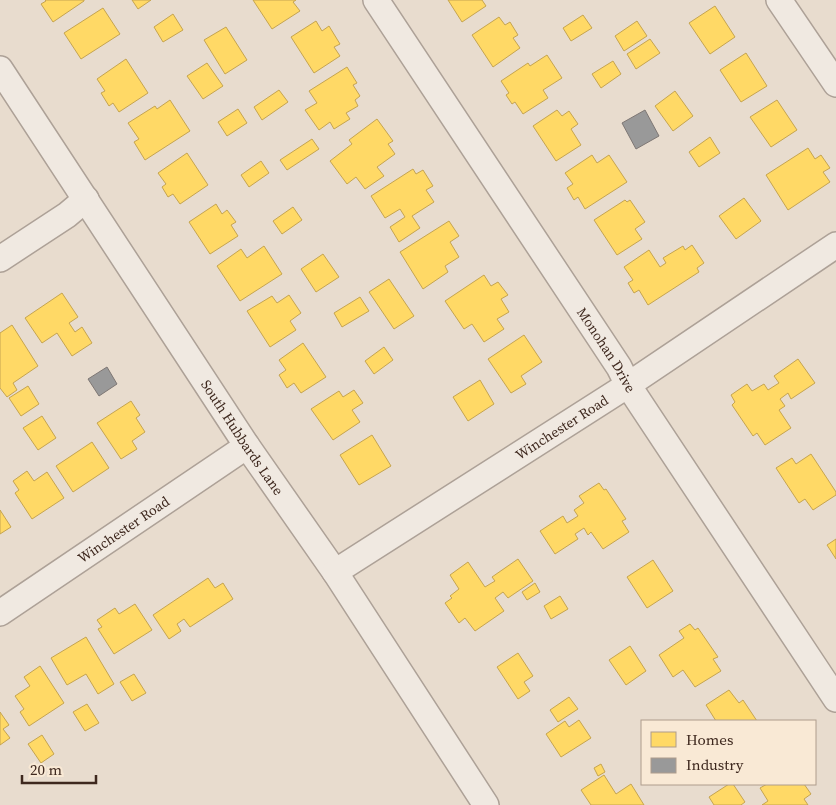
<svg xmlns="http://www.w3.org/2000/svg" width="836" height="805" viewBox="0 0 836 805" font-family="'Source Serif 4',serif">
<style>
.homes{fill:#ffd966;stroke:#c5a450}
.industry{fill:#999;stroke:#7e7774}
.lines{fill:none;stroke-linecap:round;stroke-linejoin:round}
.minor-casing{stroke:#ada197;stroke-width:28}
.minor{stroke:#f0e9e1;stroke-width:25}
.labels{text-anchor:middle;stroke-width:5;stroke-linejoin:round;paint-order:stroke}
.street-label{font-size:14px;fill:#3e281e;stroke:#f9e9d5}
</style>
<rect width="100%" height="100%" fill="#e8dcce"/>
<!-- homes -->
<path class="homes" d="M45,0H84V1L53,22L41,4L46,1Z
M132,0H151L138,9Z
M253,0H296L293,2L300,11L272,29Z
M448,0H482L486,6L462,22Z
M715,6L735,37L710,54L689,23Z
M103,8L120,34L81,59L64,33Z
M173,14L183,30L163,42L154,27Z
M583,15L592,28L571,41L563,28Z
M499,17L505,25L510,22L518,35L513,38L520,48L493,67L472,35Z
M316,21L322,31L329,26L340,44L334,47L340,56L314,73L291,37Z
M637,21L647,36L624,51L615,36Z
M226,27L247,60L225,74L204,40Z
M650,39L660,53L636,69L627,54Z
M746,53L767,86L741,102L720,70Z
M547,55L562,78L543,90L548,98L523,114L515,102L512,104L506,95L509,93L501,81L528,63L530,66Z
M126,59L148,93L119,112L113,103L109,106L101,93L105,91L97,79Z
M613,61L621,74L601,88L592,74Z
M207,63L223,86L203,99L187,76Z
M347,67L357,83L353,85L360,96L355,100L358,106L346,113L350,119L334,129L330,122L319,130L305,110L317,103L309,91Z
M279,90L288,102L262,120L254,107Z
M675,91L693,116L673,131L655,106Z
M170,100L190,131L145,160L134,142L139,139L128,123L155,106L157,109Z
M777,100L797,130L771,147L750,117Z
M238,109L247,123L227,136L218,122Z
M557,110L562,116L569,111L578,124L571,129L581,145L556,161L533,126Z
M377,119L393,141L388,144L395,154L377,167L384,176L365,189L356,177L347,184L330,161L352,144L349,140Z
M710,137L720,153L699,167L689,152Z
M312,139L319,149L287,170L280,160Z
M808,148L815,159L821,155L830,168L823,172L830,182L788,210L766,175Z
M187,153L208,185L180,204L173,194L168,197L162,187L166,184L158,173Z
M592,155L597,163L609,155L627,182L585,209L578,197L574,200L567,188L573,184L565,173Z
M261,161L269,173L249,187L241,175Z
M413,169L416,174L423,170L433,186L426,190L434,202L412,216L420,228L399,242L390,227L405,217L400,209L385,218L371,196Z
M744,198L761,221L736,239L719,216Z
M625,200L627,202L630,200L645,222L635,229L642,239L617,255L594,220Z
M216,204L222,214L227,210L236,222L231,225L238,236L210,254L189,222Z
M293,207L302,220L282,234L273,221Z
M449,221L459,236L450,242L459,257L445,266L448,272L423,289L400,252Z
M692,245L704,263L697,268L699,272L648,305L639,290L634,293L628,283L633,280L624,267L649,250L660,267L666,263L663,258L683,246L685,250Z
M264,246L282,274L240,301L217,266L241,249L247,258Z
M323,254L339,277L316,292L301,269Z
M484,275L491,286L498,282L508,295L501,299L509,312L497,319L504,329L484,342L472,324L464,329L445,301Z
M389,279L414,316L394,329L369,292Z
M62,293L78,317L69,323L75,332L82,327L92,343L72,356L57,333L42,343L25,318Z
M289,295L301,313L290,321L296,330L270,347L247,311L272,296L277,303Z
M360,297L369,311L342,327L334,313Z
M12,325L38,366L13,383L17,390L7,397L0,388V333Z
M524,335L542,362L521,376L526,384L511,393L488,359Z
M303,343L326,377L301,393L294,383L287,388L279,375L286,370L279,360Z
M384,347L393,360L374,374L365,361Z
M798,359L815,383L791,399L788,393L780,399L785,406L779,410L791,428L765,445L757,433L753,436L732,405L735,402L731,395L747,384L752,391L764,384L768,390L779,383L774,376Z
M480,380L494,404L468,421L453,397Z
M28,386L39,404L21,416L9,398Z
M354,390L363,403L352,410L360,422L333,440L311,409L339,391L343,397Z
M131,401L140,415L136,418L145,432L132,441L137,449L121,459L97,423Z
M42,416L56,438L38,450L23,428Z
M372,435L391,466L359,485L340,455Z
M92,442L109,468L73,492L56,466Z
M811,454L836,492V495L813,510L805,499L799,503L776,468L792,458L796,464Z
M27,471L34,481L47,472L64,498L32,519L15,493L19,490L13,481Z
M599,483L604,490L606,489L626,519L622,521L629,532L603,549L591,532L588,535L584,528L575,534L578,539L555,554L540,531L563,516L567,523L578,516L574,510L584,503L579,496Z
M0,510L11,527L0,534Z
M836,539V559L827,545Z
M518,559L533,581L508,598L503,592L495,598L504,611L475,631L465,618L459,623L445,603L452,598L450,596L459,589L450,575L468,562L485,587L495,581L492,577Z
M653,560L673,591L647,608L627,577Z
M208,578L215,588L223,583L233,599L190,627L184,619L177,624L181,631L169,639L153,615Z
M535,583L540,592L527,600L522,592Z
M560,596L568,609L551,619L544,606Z
M135,604L152,630L114,654L98,629L102,627L97,620L115,608L119,614Z
M690,624L695,630L698,628L718,657L713,659L721,671L695,687L683,670L673,677L659,655L684,638L679,631Z
M86,637L114,684L98,694L86,674L67,685L51,658Z
M630,646L646,671L626,685L609,660Z
M518,653L533,676L524,682L530,691L518,699L497,667Z
M40,666L64,703L29,726L20,712L24,709L15,696L30,686L24,677Z
M134,674L146,693L132,701L120,682Z
M729,690L739,703L743,700L757,721H716L706,705Z
M569,697L578,709L558,722L550,710Z
M87,704L99,723L85,731L73,712Z
M0,712L9,725L3,729L10,738L0,745Z
M579,720L591,738L561,757L546,734L565,721L569,727Z
M42,735L54,754L41,763L28,744Z
M601,764L605,772L598,776L594,768Z
M604,775L616,794L631,784L644,805H591L581,790Z
M729,784H733L745,802L741,805H714L709,797Z
M767,784H804L811,794L804,799L808,805H762L768,801L760,788Z"/>
<!-- industry -->
<path class="industry" d="M645,110L659,136L636,149L622,123Z
M107,367L117,384L99,396L88,379Z"/>
<g class="lines">
<defs>
<g id="minor">
<path id="s1" d="M376,0L619,367L628,385L836,699"/>
<path d="M779,0L836,84"/>
<path id="s2" d="M0,69L247,446L335,572L486,805"/>
<path d="M0,259L67,215L86,199"/>
<path id="s3" d="M335,572L628,385L836,245"/>
<path id="s4" d="M0,613L247,446"/>
</g>
</defs>
<!-- minor casing -->
<use href="#minor" class="minor-casing"/>
<!-- minor -->
<use href="#minor" class="minor"/>
</g>
<g class="labels">
<!-- street labels -->
<g class="street-label">
<text dy="5" stroke="none"><textPath href="#s1" startOffset="419">Monohan Drive</textPath></text>
<text dy="5" stroke="none"><textPath href="#s3" startOffset="269">Winchester Road</textPath></text>
<text dy="5" stroke="none"><textPath href="#s2" startOffset="441">South Hubbards Lane</textPath></text>
<text dy="5" stroke="none"><textPath href="#s4" startOffset="149">Winchester Road</textPath></text>
</g>
</g>
<!-- legend -->
<rect x="641" y="720" width="175" height="65" fill="#f9e9d5" stroke="#ae9c8c"/>
<rect x="651" y="732" width="25" height="15" fill="#ffd966" stroke="#ae9c8c"/>
<text x="686" y="745" font-size="15" fill="#3e281e">Homes</text>
<rect x="651" y="758" width="25" height="15" fill="#999999" stroke="#ae9c8c"/>
<text x="686" y="770" font-size="15" fill="#3e281e">Industry</text>
<!-- scale -->
<path d="M22 775v8h74v-8" fill="none" stroke="#3e281e" stroke-width="2.5"/>
<text x="30" y="775" font-size="15" fill="#3e281e" stroke="#f9e9d5" stroke-width="4" paint-order="stroke">20 m</text>
</svg>
